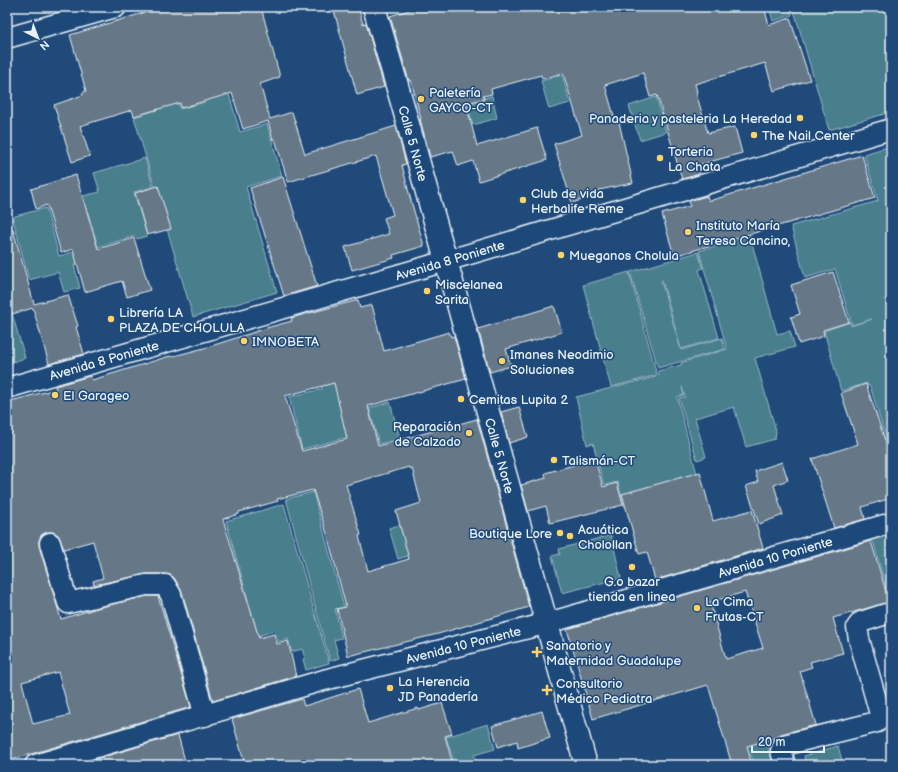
<svg xmlns="http://www.w3.org/2000/svg" width="898" height="772" viewBox="0 0 898 772" font-family="'Balsamiq Sans',sans-serif">
<style>
.green{fill:#497e8d;stroke:#98b8c2}
.building{fill:#667887;stroke:#e8f1f8;fill-rule:evenodd}
.lines{fill:none;stroke-linecap:round;stroke-linejoin:round}
.minor-casing{stroke:#e8f1f8;stroke-width:23}
.tertiary-casing{stroke:#e8f1f8;stroke-width:25}
.minor{stroke:#1f4a7a;stroke-width:20}
.tertiary{stroke:#1f4a7a;stroke-width:22}
.poi-dot{fill:#ffd166;stroke:#1f4a7a;stroke-width:1.5}
.labels{text-anchor:middle;stroke-width:3;stroke-linejoin:round;paint-order:stroke}
.poi-label{font-size:13px;fill:#e8f1f8;stroke:#1f4a7a;text-anchor:start}
.street-label{font-size:13px;fill:#e8f1f8;stroke:#1f4a7a}
</style>
<rect width="100%" height="100%" fill="#1f4a7a"/>
<filter id="ink" filterUnits="userSpaceOnUse"><feTurbulence type="fractalNoise" baseFrequency=".025" numOctaves="2"/><feDisplacementMap in="SourceGraphic" scale="8" xChannelSelector="R" yChannelSelector="G"/><feConvolveMatrix kernelMatrix="1 2 1 2 8 2 1 2 1" color-interpolation-filters="sRGB"/></filter>
<g filter="url(#ink)">
<!-- green -->
<path class="green" d="M769,7H789L792,15L773,21Z
M793,7H891V112L829,130Z
M562,75L570,103L549,109L541,81Z
M224,77L240,132L267,124L282,176L246,187L277,292L193,317L134,117L157,110L152,90L173,84L180,109L205,102L200,84Z
M492,96L497,118L473,125L467,104L484,100V98Z
M656,97L666,132L640,140L629,106Z
M891,146V454L888,455L881,433L884,432L870,386H868L867,383L841,391L824,331L850,322L851,326L872,319L852,325L835,269L805,278L791,226L878,201L864,154Z
M145,158L153,187L134,192L147,236L137,239L135,236L98,247L83,196L100,192L94,173Z
M46,208L59,256L96,246L94,259L74,265L80,288L64,292L58,272L29,280L13,219L15,216Z
M750,236L777,334L790,331L795,347L755,358L776,431L775,439L746,447L734,407L695,418L706,457L697,460L679,398L685,397L682,387L684,395L677,397L697,474L644,501L624,506L618,482L604,485L593,443L587,445L576,397L659,376L658,371L681,365V363L727,349L699,251Z
M698,252L703,268L699,270L719,338L681,349L662,280L661,281L681,350L722,338L725,349L658,368L630,272Z
M629,272L657,375L611,387L583,285Z
M7,296L25,358L7,364Z
M322,332L348,437L302,449L289,397L322,389L309,335Z
M390,402L400,439L379,444L369,408Z
M313,492L344,607L335,609L342,638L334,640L339,658L330,661L286,499Z
M284,504L329,663L306,670L303,659L305,658L302,649L292,652L288,639L278,642L274,631L258,636L226,521Z
M407,523L456,541L398,559L389,528Z
M891,532V601L890,602L872,537Z
M611,535L621,578L562,593L552,556L560,554L559,549Z
M488,724L495,749L474,755L477,765H455L446,737Z
M766,738L774,765H755L751,755L731,760L728,750Z
M838,746L843,764L842,765H806L804,756Z"/>
<!-- building -->
<path class="building" d="M163,7H261L280,77L260,84L270,119L292,112L305,154L396,126L406,164L402,165L410,197L424,246L393,255L394,258L352,270L345,247L389,234L384,218L393,215L376,156L288,182L275,139L273,140L268,121L243,129L232,93L181,108L180,103L134,116L132,110L80,126L90,156L72,162L54,105L83,95L82,93L86,91L70,35Z
M333,7H358L363,24L366,23L384,87L357,95Z
M419,7H764L769,25L790,18L810,80L774,91L765,63L695,84L697,92L696,93L708,133L735,127L742,153L698,165L700,174L682,179L657,95L650,97L643,73L605,85L616,123L619,122L633,183L599,190L600,194L572,203L554,144L582,135L563,73L542,79L541,75L491,89L492,94L483,96L484,99L466,103L477,146L537,128L547,160L479,181L473,161L458,166L453,151L430,157L420,119H421L411,80L409,81L390,16Z
M862,155L875,198L674,256L662,214L690,206L689,201L707,196L709,201Z
M76,175L98,249L134,238L150,290L127,297L122,281L85,292L73,249L61,253L47,205L36,209L31,189Z
M283,177L317,286L284,296L250,188Z
M158,186L171,229L147,235L135,193Z
M7,229H13L34,304L68,295L78,326L76,327L84,354L49,364L33,308L12,314L7,296Z
M833,272L849,322L823,330L824,336L799,344L791,317L800,314L791,285Z
M358,300L360,308L372,305L384,351L449,332L451,337L454,336L466,379L368,406L378,446L477,419L529,607L438,634L348,656L337,609L346,607L327,534L313,490L277,499L278,501L239,512V514L223,519L259,638L274,634L277,644L288,641L296,676L213,701L182,592L175,579L171,575L165,574H146L94,585L93,581L103,578L93,541L64,549L58,535L53,532H47L41,535L39,541V546L61,619L101,607L147,596H158L191,707L7,761V402L56,389L55,386L90,376L92,380L170,356V357L208,347L270,327L292,321L291,318ZM334,383L347,439L302,451L285,396ZM409,467L410,469L412,468L421,503L396,511L409,559L368,571L359,536L361,535L346,485ZM58,672L70,715L33,724L22,682Z
M554,306L562,332L506,349L511,366L490,372L478,329Z
M866,384L891,458V498L862,507L865,519L834,528L812,459L858,444L841,393Z
M519,407L528,437L509,443L501,412Z
M595,459L603,487L617,483L623,505L550,523L546,506L528,511L521,485L546,478L545,473Z
M782,462L788,480L774,485L783,515L759,524L746,486L758,482L755,471Z
M700,472L713,521L752,510L763,548L655,580L647,552L639,554L622,494Z
M871,541L889,602L833,618L843,653L810,662L812,667L800,671L816,725L781,734L775,738L747,746L752,765H732L708,685L593,719L567,629ZM745,592L763,648L726,659L710,602Z
M358,689L368,723L418,708L419,710L442,703L452,734L445,736L453,765H245L232,719L302,699L304,706Z
M542,711L550,738L518,748L517,741L498,747L492,726Z
M178,735L186,765H76Z"/>
<g class="lines">
<defs>
<g id="minor">
<path d="M7,38L116,7"/>
<path id="s1" d="M7,388L446,261L891,129"/>
<path d="M50,543L68,603L146,585H165L171,595L205,716"/>
<path id="s2" d="M35,765L324,680L548,623L891,523"/>
<path d="M785,765L781,751L784,745L877,722L880,714L859,639L857,627L861,622L886,614"/>
</g>
<g id="tertiary">
<path id="s3" d="M374,7L403,106L586,765"/>
</g>
</defs>
<!-- minor casing -->
<use href="#minor" class="minor-casing"/>
<!-- tertiary casing -->
<use href="#tertiary" class="tertiary-casing"/>
<!-- minor -->
<use href="#minor" class="minor"/>
<!-- tertiary -->
<use href="#tertiary" class="tertiary"/>
</g>
</g>
<!-- markers -->
<g class="poi-dot">
<circle cx="421" cy="99" r="4"/>
<circle cx="800" cy="118" r="4"/>
<circle cx="754" cy="135" r="4"/>
<circle cx="660" cy="158" r="4"/>
<circle cx="523" cy="200" r="4"/>
<circle cx="688" cy="232" r="4"/>
<circle cx="561" cy="255" r="4"/>
<circle cx="427" cy="291" r="4"/>
<circle cx="111" cy="319" r="4"/>
<circle cx="244" cy="341" r="4"/>
<circle cx="502" cy="361" r="4"/>
<circle cx="55" cy="395" r="4"/>
<circle cx="461" cy="399" r="4"/>
<circle cx="469" cy="433" r="4"/>
<circle cx="554" cy="460" r="4"/>
<circle cx="560" cy="533" r="4"/>
<circle cx="570" cy="536" r="4"/>
<circle cx="632" cy="567" r="4"/>
<circle cx="697" cy="608" r="4"/>
<path d="M535 646h4v4h4v4h-4v4h-4v-4h-4v-4h4z"/>
<circle cx="390" cy="688" r="4"/>
<path d="M545 684h4v4h4v4h-4v4h-4v-4h-4v-4h4z"/>
</g>
<g class="labels">
<!-- poi labels -->
<g class="poi-label">
<text x="429" y="97">Paletería<tspan x="429" dy="15">GAYCO-CT</tspan></text>
<text x="792" y="123" text-anchor="end">Panaderia y pasteleria La Heredad</text>
<text x="762" y="140">The Nail Center</text>
<text x="668" y="156">Torteria<tspan x="668" dy="15">La Chata</tspan></text>
<text x="531" y="198">Club de vida<tspan x="531" dy="15">Herbalife Reme</tspan></text>
<text x="696" y="230">Instituto María<tspan x="696" dy="15">Teresa Cancino,</tspan></text>
<text x="569" y="260">Mueganos Cholula</text>
<text x="435" y="289">Miscelanea<tspan x="435" dy="15">Sarita</tspan></text>
<text x="119" y="317">Librería LA<tspan x="119" dy="15">PLAZA DE CHOLULA</tspan></text>
<text x="252" y="346">IMNOBETA</text>
<text x="510" y="359">Imanes Neodimio<tspan x="510" dy="15">Soluciones</tspan></text>
<text x="63" y="400">El Garageo</text>
<text x="469" y="404">Cemitas Lupita 2</text>
<text x="461" y="431" text-anchor="end">Reparación<tspan x="461" dy="15">de Calzado</tspan></text>
<text x="562" y="465">Talismán-CT</text>
<text x="578" y="534">Acuática<tspan x="578" dy="15">Cholollan</tspan></text>
<text x="552" y="538" text-anchor="end">Boutique Lore</text>
<text x="632" y="586" text-anchor="middle">G.o bazar<tspan x="632" dy="15">tienda en linea</tspan></text>
<text x="705" y="606">La Cima<tspan x="705" dy="15">Frutas-CT</tspan></text>
<text x="546" y="650">Sanatorio y<tspan x="546" dy="15">Maternidad Guadalupe</tspan></text>
<text x="398" y="686">La Herencia<tspan x="398" dy="15">JD Panadería</tspan></text>
<text x="556" y="688">Consultorio<tspan x="556" dy="15">Médico Pediatra</tspan></text>
</g>
<!-- street labels -->
<g class="street-label">
<text dy="5" stroke="none"><textPath href="#s3" startOffset="142">Calle 5 Norte</textPath></text>
<text dy="5" stroke="none"><textPath href="#s1" startOffset="461">Avenida 8 Poniente</textPath></text>
<text dy="5" stroke="none"><textPath href="#s1" startOffset="101">Avenida 8 Poniente</textPath></text>
<text dy="5" stroke="none"><textPath href="#s3" startOffset="466">Calle 5 Norte</textPath></text>
<text dy="5" stroke="none"><textPath href="#s2" startOffset="769">Avenida 10 Poniente</textPath></text>
<text dy="5" stroke="none"><textPath href="#s2" startOffset="445">Avenida 10 Poniente</textPath></text>
</g>
</g>
<!-- margin -->
<rect width="898" height="772" fill="none" stroke="#1f4a7a" stroke-width="24"/>
<rect x="12" y="12" width="874" height="748" fill="none" stroke="#e8f1f8" stroke-width="1.5" filter="url(#ink)"/>
<!-- north arrow -->
<g transform="translate(38 38) rotate(138)" stroke="#1f4a7a" stroke-width="3" paint-order="stroke">
<path d="M0-3L7 15L0 10L-7 15Z" fill="#e8f1f8"/>
<text y="-6" font-size="11" font-weight="bold" text-anchor="middle" fill="#e8f1f8">N</text>
</g>
<!-- scale -->
<path d="M752 746v6h72v-6" fill="none" stroke="#e8f1f8" stroke-width="2"/>
<text x="758" y="746" font-size="12" fill="#e8f1f8" stroke="#1f4a7a" stroke-width="3" paint-order="stroke">20 m</text>
</svg>
